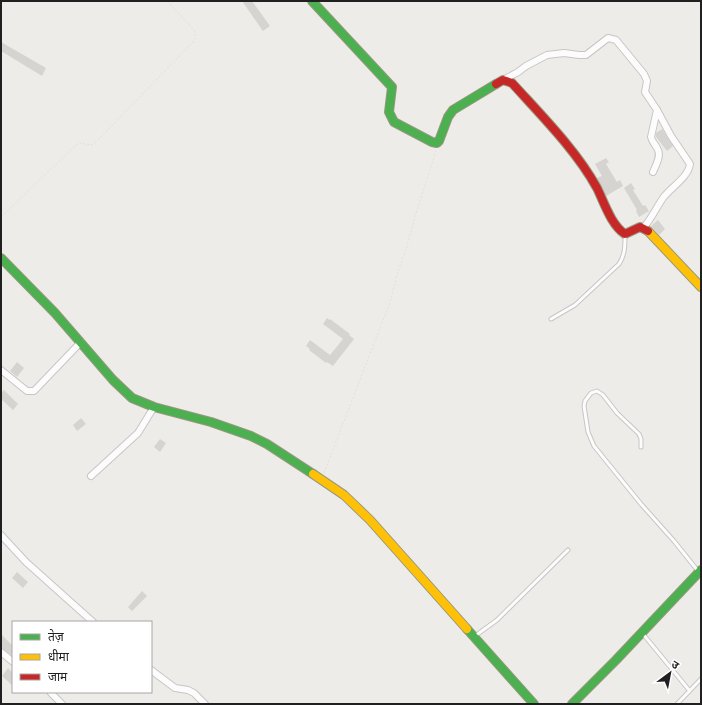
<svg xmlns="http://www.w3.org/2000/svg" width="702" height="705" viewBox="0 0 702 705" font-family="Jost,'Noto Sans Devanagari',sans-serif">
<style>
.building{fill:#d6d4d1}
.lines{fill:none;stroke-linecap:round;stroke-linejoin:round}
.lane-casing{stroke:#c7c6c5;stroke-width:5}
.street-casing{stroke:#c7c6c5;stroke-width:8}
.fast-casing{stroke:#97987f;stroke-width:10}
.slow-casing{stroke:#97987f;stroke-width:10}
.jam-casing{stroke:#97987f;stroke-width:10}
.path{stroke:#ecdbd9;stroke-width:1;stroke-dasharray:2 2;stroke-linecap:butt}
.lane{stroke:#fcfcfc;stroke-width:3}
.street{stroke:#fcfcfc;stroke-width:6}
.fast{stroke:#4caf50;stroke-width:8}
.slow{stroke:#ffc107;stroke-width:8}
.jam{stroke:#c62828;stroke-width:8}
</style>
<rect width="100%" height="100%" fill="#eeece9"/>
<!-- building -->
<path class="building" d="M242,1H252L270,26L263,31Z
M1,42L46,68L42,76L1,51Z
M662,129L673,146L667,151L656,137V133Z
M606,158L609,162L606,164L617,182L620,180L623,186L606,196L597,178L602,176L595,164Z
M631,183L635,189L633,190L643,206L645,205L649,211L639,217L636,211L637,210L624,188Z
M658,220L665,229L659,235L651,226Z
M327,318L329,320L330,319L350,334L349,335L354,339L333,366L327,362L326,363L309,350L310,349L306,346L310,340L330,355L343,339L323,324Z
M17,362L24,368L17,377L10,371Z
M4,390L18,404L13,410L1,399V393Z
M81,418L86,424L77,431L73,425Z
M160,439L166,443L160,452L154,447Z
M17,572L28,582L23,588L12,578Z
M142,591L147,596L132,611L128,607Z
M1,634L13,646V656L1,648Z
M8,668L13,673V686L2,676Z"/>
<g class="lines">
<defs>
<path id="lane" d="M551,319L575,305L619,264C625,255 625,246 625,235
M641,447V439L639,434L617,413L603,395L597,391L591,393L585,401L584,406L588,432L594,446L641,504L674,541L698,571
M643,634L689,690
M475,636L497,620L568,550
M677,704L701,679"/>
<path id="street" d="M503,80L518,72L526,66L547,55L564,53L579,55H586L608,38L616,40L644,74L647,81L645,92L657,110L671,136L690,164C688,178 671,187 663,198C656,208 652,218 644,227
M653,172C656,165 662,155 657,148C655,144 652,142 651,137L657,110
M1,370L27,391H34L81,342
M91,476L138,433L154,407
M1,535L26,562L93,622
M1,652L13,662
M151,670L175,688L188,690L194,693L205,704
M51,693L62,704"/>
<path id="fast" d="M312,1L392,87L389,112L394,122L432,142L437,143L439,141L448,117L453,110L496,84
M1,258L55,313L113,380L132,398L154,407L211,422L251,436L267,444L313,474
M467,629L534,704
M572,704L616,660L701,570"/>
<path id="slow" d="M648,231L701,287
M313,474L344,495L370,520L467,629"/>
<path id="jam" d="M496,84L503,80L512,83C541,115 576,150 597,188C604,202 611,225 625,234L640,227L648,231"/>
</defs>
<!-- lane casing -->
<use href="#lane" class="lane-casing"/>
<!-- street casing -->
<use href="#street" class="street-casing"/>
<!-- fast casing -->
<use href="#fast" class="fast-casing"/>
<!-- slow casing -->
<use href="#slow" class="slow-casing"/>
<!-- jam casing -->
<use href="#jam" class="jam-casing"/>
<!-- path -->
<path class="path" d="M1,217L76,145L79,143L92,145L96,142L194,41L196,37L194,30L167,1
M324,473L390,302L397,275L407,246L417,210L436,151"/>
<!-- lane -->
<use href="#lane" class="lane"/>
<!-- street -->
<use href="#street" class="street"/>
<!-- fast -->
<use href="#fast" class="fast"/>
<!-- slow -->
<use href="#slow" class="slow"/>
<!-- jam -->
<use href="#jam" class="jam"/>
</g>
<!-- border -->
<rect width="702" height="705" fill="none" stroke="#202020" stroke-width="4"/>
<!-- legend -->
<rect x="12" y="621" width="140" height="72" fill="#ffffff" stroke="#a6a6a6"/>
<rect x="20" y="634" width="20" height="6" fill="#4caf50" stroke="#a6a6a6"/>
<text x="48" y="641" font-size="12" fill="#202020">तेज़</text>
<rect x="20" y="654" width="20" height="6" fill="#ffc107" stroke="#a6a6a6"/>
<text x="48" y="661" font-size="12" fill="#202020">धीमा</text>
<rect x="20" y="674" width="20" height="6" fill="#c62828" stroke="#a6a6a6"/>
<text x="48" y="681" font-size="12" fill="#202020">जाम</text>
<!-- north arrow -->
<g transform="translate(670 673) rotate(32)" stroke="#ffffff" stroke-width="3" paint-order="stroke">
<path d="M0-3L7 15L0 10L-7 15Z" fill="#202020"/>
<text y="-6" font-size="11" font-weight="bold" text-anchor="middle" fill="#202020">उ</text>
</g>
</svg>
